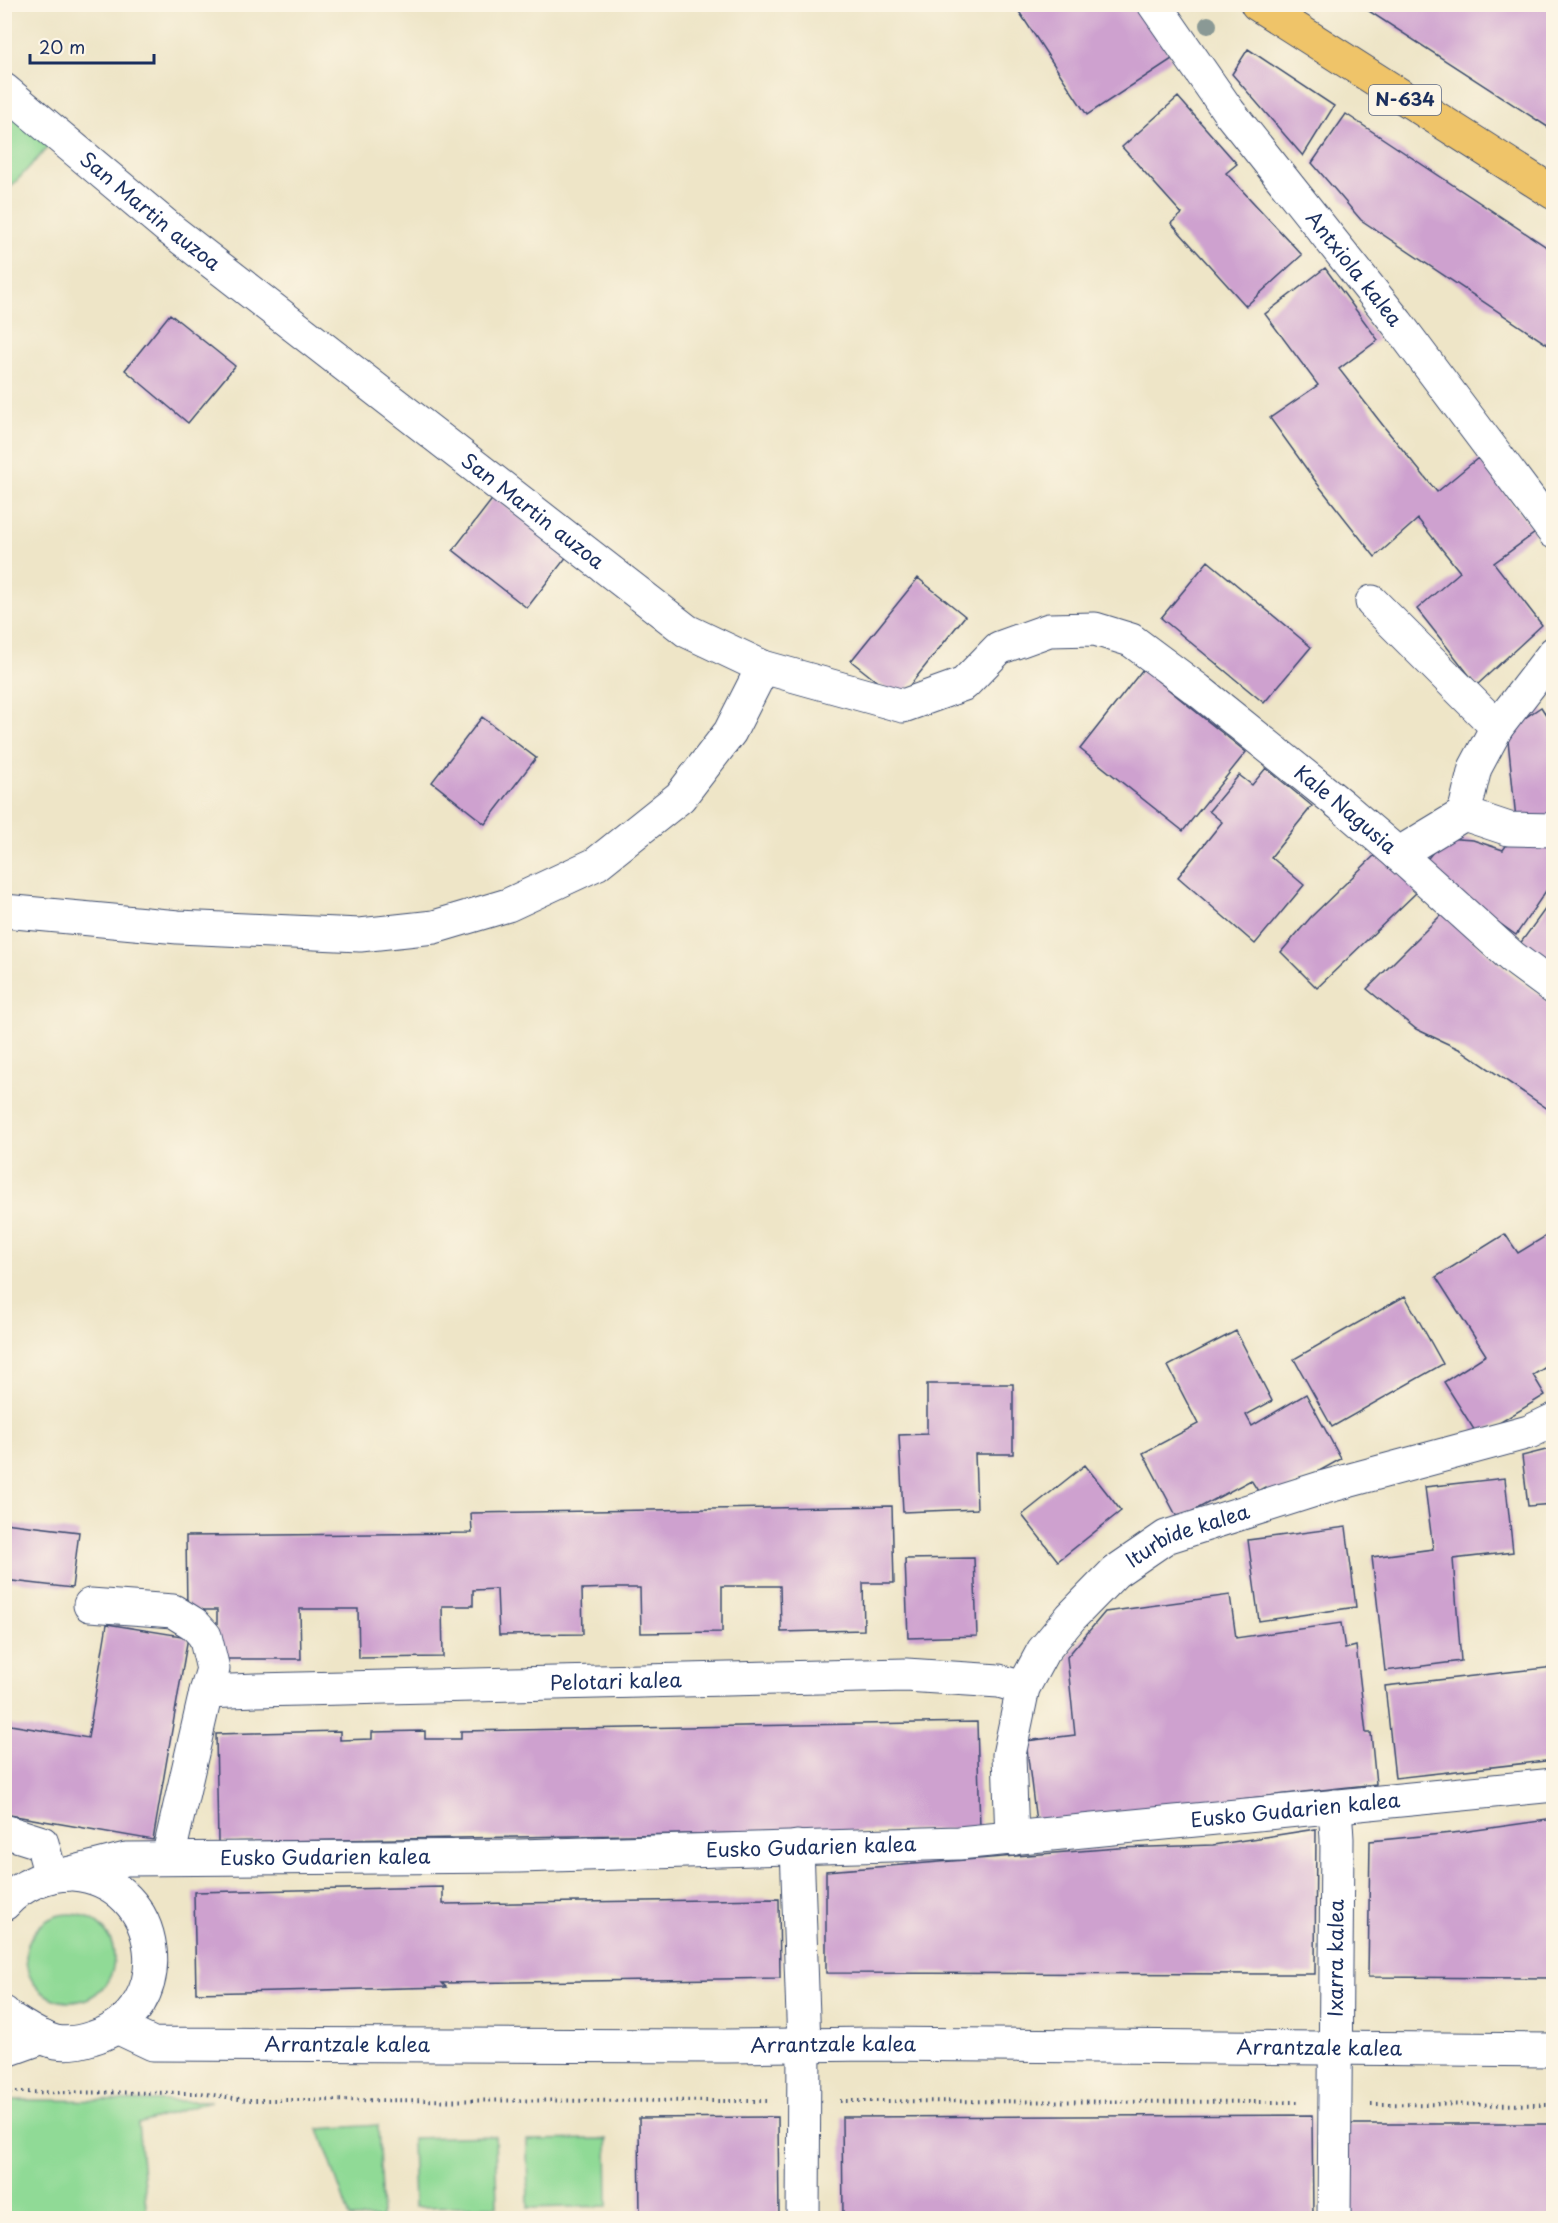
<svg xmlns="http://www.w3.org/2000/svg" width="1558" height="2223" viewBox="0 0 1558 2223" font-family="'Playpen Sans',sans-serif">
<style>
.green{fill:#90da96;stroke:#56847a;stroke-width:1.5}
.building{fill:#cea1cf}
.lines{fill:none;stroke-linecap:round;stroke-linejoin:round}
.minor-casing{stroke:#3b4a6e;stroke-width:35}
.highway-casing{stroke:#3b4a6e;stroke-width:35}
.path{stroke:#3b4a6e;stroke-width:4;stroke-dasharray:1.5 4.5;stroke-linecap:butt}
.minor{stroke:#fff;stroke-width:33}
.highway{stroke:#efc469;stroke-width:33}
.tree{fill:#8a9995}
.labels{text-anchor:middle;stroke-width:6;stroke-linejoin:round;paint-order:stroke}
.shield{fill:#fcf5e5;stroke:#5e6a86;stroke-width:1.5}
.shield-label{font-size:18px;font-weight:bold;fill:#1b2f5e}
.street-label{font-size:20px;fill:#1b2f5e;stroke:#fcf5e5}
</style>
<rect width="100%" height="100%" fill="#fcf5e5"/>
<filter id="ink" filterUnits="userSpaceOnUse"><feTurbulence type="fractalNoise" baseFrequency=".0167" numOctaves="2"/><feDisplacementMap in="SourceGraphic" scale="12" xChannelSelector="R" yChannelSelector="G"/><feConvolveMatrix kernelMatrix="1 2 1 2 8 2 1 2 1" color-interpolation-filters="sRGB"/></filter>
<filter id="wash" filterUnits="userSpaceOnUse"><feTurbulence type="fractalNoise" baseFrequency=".008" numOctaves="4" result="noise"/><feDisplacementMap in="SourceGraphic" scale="24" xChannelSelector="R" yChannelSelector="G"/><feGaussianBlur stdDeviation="1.35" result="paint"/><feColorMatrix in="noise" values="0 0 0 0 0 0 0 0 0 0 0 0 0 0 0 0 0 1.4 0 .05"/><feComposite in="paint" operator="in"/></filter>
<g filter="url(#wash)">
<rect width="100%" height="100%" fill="#eee5c7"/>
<!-- green -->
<path class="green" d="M5,105L50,145L5,193Z
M26 1958a44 44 0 1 1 88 0a44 44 0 1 1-88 0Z
M5,2100L185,2101H211L138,2124L147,2218H5Z
M378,2125L382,2218H350L319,2129Z
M495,2136L497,2206L414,2207L412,2138Z
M607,2139L608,2206L528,2208L527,2140Z"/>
<g id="blocks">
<!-- building -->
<path class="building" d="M1014,4H1137L1172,59L1087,115Z
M1358,4H1541L1554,13V131Z
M1248,49L1334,106L1303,156L1232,74Z
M1178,97L1237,164L1226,173L1302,255L1246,306L1171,223L1182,214L1122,147Z
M1346,114L1554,252V349L1361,220L1312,163Z
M1325,268L1378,340L1339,369L1385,428L1437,492L1478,458L1535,533L1494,563L1542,625L1477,685L1417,609L1460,572L1418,519L1375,557L1316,482L1270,418L1318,385L1265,314Z
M170,314L235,366L188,423L125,370Z
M494,497L568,555L527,608L453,550Z
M1208,561L1311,647L1264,703L1161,618Z
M918,578L965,616L899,699L851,661Z
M1143,669L1246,752L1183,831L1080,749Z
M1541,707L1554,727V820L1516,819L1507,730Z
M482,717L536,758L485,824L432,782Z
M1266,768L1312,806L1271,857L1304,885L1255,944L1178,877L1222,822L1209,811L1239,775L1252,785Z
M1444,838L1473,840L1503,850L1510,840L1554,841V883L1552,882L1516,935L1421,867Z
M1378,852L1418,891L1317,988L1281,952L1311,917Z
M1554,897V973L1519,945Z
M1443,913L1514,977L1554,1005V1113L1461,1050L1416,1029L1367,989Z
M1554,1231V1362L1533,1375L1545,1395L1478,1436L1444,1382L1486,1355L1436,1277L1505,1234L1518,1253Z
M1405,1296L1443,1364L1332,1427L1294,1359Z
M1236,1331L1272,1401L1246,1415L1252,1426L1306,1394L1341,1459L1272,1497L1265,1487L1258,1491L1251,1480L1178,1519L1143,1453L1198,1424L1168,1366Z
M927,1384H1013V1454H975L977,1509L903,1512L899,1435L927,1434Z
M1554,1448V1504L1528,1506L1522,1456Z
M1085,1465L1121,1511L1058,1561L1022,1515Z
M1505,1478L1513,1552L1453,1559L1461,1661L1385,1671L1372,1557L1433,1549L1425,1487Z
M892,1506L894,1583H863L864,1630L781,1632L780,1586H722V1632L641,1633L640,1588H615L582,1589L583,1634L499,1635L497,1589L473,1590V1606H442L443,1657L359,1658L358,1609H300L301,1659H217V1610H187L186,1536L472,1533L471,1513Z
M4,1523L79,1532L72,1588L4,1580Z
M1346,1527L1356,1607L1259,1621L1248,1540Z
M974,1558L977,1636L908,1638L905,1559Z
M1230,1595L1236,1638L1341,1623L1345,1649L1356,1646L1366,1733H1371L1376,1784L1036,1822L1026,1741L1075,1735L1067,1657L1105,1612Z
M107,1624L188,1637L153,1840L4,1814V1724L88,1738Z
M1554,1667V1760L1395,1778L1385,1686Z
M977,1722L980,1829L218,1842L216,1734L340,1731V1740L372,1739V1732L425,1731V1739H461V1731Z
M1554,1819V1978L1368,1977L1370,1841L1462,1832Z
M1316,1829L1315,1974L826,1973V1871L1118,1848L1213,1845Z
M443,1887V1904L779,1899L780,1978L442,1983L446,1987L196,1993L194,1892Z
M1312,2115L1313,2218H843L842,2117Z
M778,2117L779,2218H640L639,2118Z
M1344,2124H1554V2218H1344Z"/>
</g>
</g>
<g filter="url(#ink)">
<use href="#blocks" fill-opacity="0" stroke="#3b4a6e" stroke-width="1.5"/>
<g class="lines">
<defs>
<g id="minor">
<path id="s1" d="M1154,4L1229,112L1397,323L1554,532"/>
<path id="s2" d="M4,90L171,230L687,631L763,667L903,706L964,684L999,648L1049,630L1095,629L1131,640L1198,690L1341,805L1398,854L1512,957L1554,988"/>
<path d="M1372,602L1497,727"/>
<path d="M1464,814L1475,768L1497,727L1554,653"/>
<path d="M1398,854L1464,814L1509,829L1554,830"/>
<path d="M4,911L178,927L360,935L434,927L508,905L596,864L680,797L730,732L763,667"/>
<path d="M90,1605L173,1611L194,1624L205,1636L213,1669L206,1692L168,1858"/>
<path id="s3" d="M206,1692L256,1690L906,1675L999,1681L1023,1688"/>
<path d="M4,1831L42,1843L51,1876"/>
<path id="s4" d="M1012,1839L1009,1755L1023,1688L1043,1651L1071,1617L1115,1572L1166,1537L1321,1488L1529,1432L1554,1420"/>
<path d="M797,1847L804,2045L803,2218"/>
<path id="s5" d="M67,1874L126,1859L519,1856L959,1843L1554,1785"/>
<path d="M4,1904C21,1885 48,1873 73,1874C164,1881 181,2012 92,2038C80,2042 68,2044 56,2042C38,2038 22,2025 7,2017L4,2013"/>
<path id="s6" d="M117,2027L153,2044L727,2046L871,2044L1554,2050"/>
<path d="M4,2051L43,2037"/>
<path id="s7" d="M1334,2218L1337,1839L1335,1806"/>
</g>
<path id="highway" d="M1257,4L1554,193"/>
</defs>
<!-- minor casing -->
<use href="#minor" class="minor-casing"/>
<!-- highway casing -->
<use href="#highway" class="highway-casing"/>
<!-- path -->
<path class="path" d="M4,2092L200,2093L246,2100L767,2101
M840,2101L1298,2102
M1371,2104L1554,2105"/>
<!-- minor -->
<use href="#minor" class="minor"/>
<!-- highway -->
<use href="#highway" class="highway"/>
</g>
<!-- trees -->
<circle class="tree" cx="1208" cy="25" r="9"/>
</g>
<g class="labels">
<!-- shield labels -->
<rect class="shield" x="1369" y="85" width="72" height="30" rx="4.5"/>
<g class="shield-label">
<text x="1405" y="106">N-634</text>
</g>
<!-- street labels -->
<g class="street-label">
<text dy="7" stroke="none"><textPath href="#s2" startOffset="190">San Martin auzoa</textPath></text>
<text dy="7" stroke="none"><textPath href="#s1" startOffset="332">Antxiola kalea</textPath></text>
<text dy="7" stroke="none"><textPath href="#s2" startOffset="676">San Martin auzoa</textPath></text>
<text dy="7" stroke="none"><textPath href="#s2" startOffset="1626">Kale Nagusia</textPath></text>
<text dy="7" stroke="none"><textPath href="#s4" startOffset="384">Iturbide kalea</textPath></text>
<text dy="7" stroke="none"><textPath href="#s3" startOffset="410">Pelotari kalea</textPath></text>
<text dy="7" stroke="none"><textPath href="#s5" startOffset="1232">Eusko Gudarien kalea</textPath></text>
<text dy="7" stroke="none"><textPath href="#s5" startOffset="746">Eusko Gudarien kalea</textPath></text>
<text dy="7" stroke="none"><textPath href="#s5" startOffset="260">Eusko Gudarien kalea</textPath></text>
<text dy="7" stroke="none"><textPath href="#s7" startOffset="260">Ixarra kalea</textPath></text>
<text dy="7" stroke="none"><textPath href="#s6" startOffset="234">Arrantzale kalea</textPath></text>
<text dy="7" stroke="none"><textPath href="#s6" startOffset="720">Arrantzale kalea</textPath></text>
<text dy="7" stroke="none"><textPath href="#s6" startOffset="1206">Arrantzale kalea</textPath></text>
</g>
</g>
<!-- margin -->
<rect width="1558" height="2223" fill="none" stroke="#fcf5e5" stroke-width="24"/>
<!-- scale -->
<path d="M30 54v9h124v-9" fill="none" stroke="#1b2f5e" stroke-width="3"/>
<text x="39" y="54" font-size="18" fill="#1b2f5e" stroke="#fcf5e5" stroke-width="4.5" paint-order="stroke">20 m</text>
</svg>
